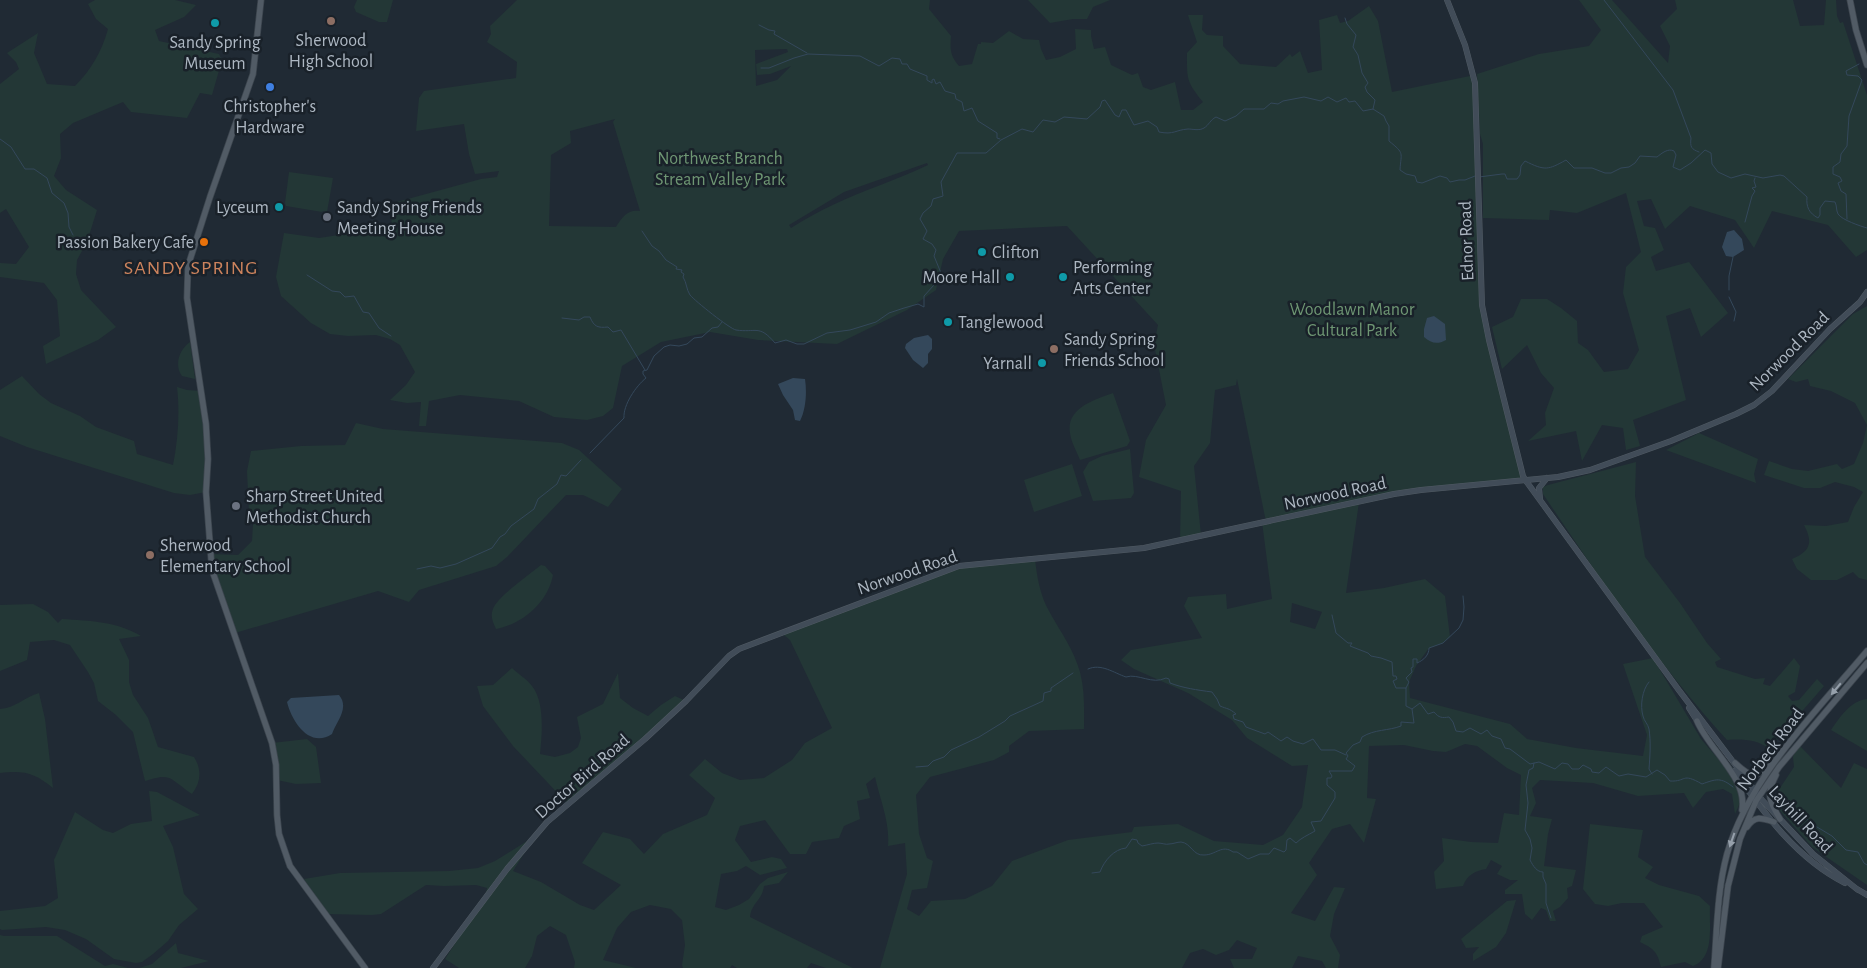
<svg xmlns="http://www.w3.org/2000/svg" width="1867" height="968" viewBox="0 0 1867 968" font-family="'Alegreya Sans',sans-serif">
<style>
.green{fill:#233736;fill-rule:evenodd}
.water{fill:#34485b}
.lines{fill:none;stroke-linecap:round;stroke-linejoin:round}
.stream{stroke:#34485b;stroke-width:1}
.secondary-casing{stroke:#505a63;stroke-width:6}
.primary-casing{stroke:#3c454e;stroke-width:7}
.secondary{stroke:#414c58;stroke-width:5}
.primary{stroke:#515b65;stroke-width:5.5}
.oneway{fill:#96a0ab}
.education-dot{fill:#8d6e63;stroke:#192129;stroke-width:2}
.culture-dot{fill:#0f9aa8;stroke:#192129;stroke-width:2}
.shop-dot{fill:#3f7fe0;stroke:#192129;stroke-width:2}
.worship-dot{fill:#6b7280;stroke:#192129;stroke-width:2}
.food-dot{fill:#e8710a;stroke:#192129;stroke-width:2}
.labels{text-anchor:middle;stroke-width:5;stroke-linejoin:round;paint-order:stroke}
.poi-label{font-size:18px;fill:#adb7c2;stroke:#192129;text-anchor:start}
.park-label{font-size:18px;fill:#6e9673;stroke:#192129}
.street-label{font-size:18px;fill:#adb7c2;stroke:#192129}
.quarter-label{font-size:20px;letter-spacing:1px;fill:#cc835d;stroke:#192129}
</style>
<rect width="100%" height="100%" fill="#202a34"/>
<!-- green -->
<path class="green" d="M95,0H175L196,5L184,17L155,30L159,41L219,54L222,60L212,95L200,93L187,118L131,112L123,102L73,123L60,134L61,158L54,176L66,190L97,210L87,242L77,260L76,274L81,290L116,327L98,340L46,364L43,346L60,336L57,300L44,283L0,277V263L16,264L29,247L6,209L0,213V84L19,69L16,62L7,53L38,33L34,53L47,84L75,86C91,70 102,51 108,29L96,19L88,4Z
M357,0H393L387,22H379L356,12L354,7Z
M517,0H930L929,9L951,36C950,49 950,56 959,66L972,64L978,44H981V42L993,43L1009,31L1023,39L1039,40L1041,49L1046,60L1060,57L1076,49L1075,29L1091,30V36L1094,49L1105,47L1111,65L1132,75L1138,73L1143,87L1151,90L1175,82L1181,110H1193L1203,102C1186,81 1187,79 1187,53L1197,42L1188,15H1203L1202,30L1207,35L1223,36V46L1240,64L1276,67L1290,54L1292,57L1300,51L1308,73L1322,70L1319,20L1337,15L1340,23L1348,21L1369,6L1378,21L1392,92L1470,76L1472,77L1476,106L1482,305L1526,481L1418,490L1266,519L1265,517L1237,379L1236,385L1215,390L1210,443L1194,466L1201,535L1180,541L1181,491L1139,477L1146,440L1166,405L1154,344L1158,325L1067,226L959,231L943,259L936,290L907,310L837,344L758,340L710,332L661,342L622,366L613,408L603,416L587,420L554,417L519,401L460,395L429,401L426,426H419L421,402L407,403L390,400L406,385L415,372L400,345L390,339L376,335L348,336L330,334L311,323L281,296L276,277L284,233L319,238L391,227L393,203L481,179L497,177L499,171L475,174L469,154L464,124L416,131L419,98L424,91L516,78L517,62L487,42L491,34L490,26ZM787,49L788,52L756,64L757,75L770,74L791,66L777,80L756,86L755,50ZM615,119L613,122L640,211C628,209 622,217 616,227L549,226L551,155L571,143L570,131ZM927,163L928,165C911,173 895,179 878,186C848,197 819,210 791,228L789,225L844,192Z
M1028,0H1110L1093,7L1087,19H1073L1050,23Z
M1579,0H1612L1668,63L1670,46L1660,26L1677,9L1675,0H1793L1800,26L1824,25L1826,0H1836L1837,16L1840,23L1843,22L1867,95V250L1856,257L1828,225L1772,211L1754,248L1735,220L1690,206L1665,229L1651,199L1637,201L1644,226L1655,228L1664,250L1651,257L1656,271L1689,262L1728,313L1701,337L1690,308L1666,316L1686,400L1633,420L1640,446L1626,450L1623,428L1602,425L1582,461L1576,431L1528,441L1546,425L1545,413L1554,388L1541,373L1527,345L1502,369L1492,327L1513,317L1521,299H1547L1561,308L1577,321L1578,343L1588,350L1604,372L1628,369L1639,350L1623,293L1626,267L1641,252L1626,193L1577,213L1550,210L1549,220L1483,218V144L1480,134L1477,74L1539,54L1589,46L1601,30Z
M289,172L333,178L327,212L323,211L322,212L286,206L285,203Z
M1867,306V580L1859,578L1853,572L1837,580H1811L1797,569L1792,559C1811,551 1813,542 1804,525L1826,526L1848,522L1854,507L1863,492L1854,487L1835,482L1820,488H1804L1764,475L1769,461L1792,469L1808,471L1837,464L1842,469L1854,464L1863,443L1867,425L1855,403L1831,391L1810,386L1808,379L1796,382L1788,379L1853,314Z
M190,342L195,379L182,376C174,365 179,350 190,342Z
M22,376L39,394L51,403L80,416L96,427L134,441L137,454L173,465C178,440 180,413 177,387L187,390L201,391L206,424V492L190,495L174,493L27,447L0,436V390Z
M1113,393L1130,441L1127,446L1080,460C1077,452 1071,442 1070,433C1066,408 1094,400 1113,393Z
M356,423L383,429L562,443L579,450L622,489L608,507L583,495H566L507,557L496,566L419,590L409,602L378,591L235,633L209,554L238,555L252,541L253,524L249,512L247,471L251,451L301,446L345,445Z
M1699,433L1758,459L1754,474L1756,483L1666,450Z
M1130,449L1134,493L1131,498L1093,501L1083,472L1089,462L1102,456Z
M1636,462L1635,496L1645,557L1680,603L1707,643L1721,659L1715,662L1717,667L1755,679L1765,678L1763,684L1770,686L1794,658L1800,666L1795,692L1788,696L1792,701L1799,700L1817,679L1824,686L1769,749C1757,739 1741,739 1727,740C1658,664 1600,579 1543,494V487L1548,485Z
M1072,464L1082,496L1034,512L1024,480Z
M1359,502L1346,593L1384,588L1425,579L1445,596L1450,637L1443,643L1429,648L1416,666L1409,682L1410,698L1510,724L1527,739L1576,748L1643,756L1647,735L1623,664L1653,658L1701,739L1725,767L1739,792L1740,803L1735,814L1732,794L1723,789L1706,792L1693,808L1684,793L1638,796L1593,783L1540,780L1532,788L1536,803L1530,816L1552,819L1548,834L1544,866L1576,870L1572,886L1567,888L1568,898L1560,907L1553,911L1556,921H1550L1546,910L1541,908L1532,920L1525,914L1522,894H1505V890L1518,880H1510L1497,874L1502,866L1491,860L1486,869C1475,871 1467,875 1463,886L1436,889L1434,872L1444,861L1442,838L1471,842L1498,843L1504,813L1519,815L1521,775L1507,768L1477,746L1465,744L1446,752L1433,751L1404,745L1369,746L1367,798L1376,799L1364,843L1350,824L1332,829L1309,863L1317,875L1291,913L1315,921L1334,887L1345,888L1334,914L1330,936L1340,955L1338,968H1326L1322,961L1298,956L1292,968H1234L1230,959H1252L1257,948L1237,940L1229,950L1216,955L1203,949L1190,953L1182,968H880L907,874L905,843L888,846C890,822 880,800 875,777L866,784L870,798L857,801L860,819L844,826L839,838L812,842L806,854H790L765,820L740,826L735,840L751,862L772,857L781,859L787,868L760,875L746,866L737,871L721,874L715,907L726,910L739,905L749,899L760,884L768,878L788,872L779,883L764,886C762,901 752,902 750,917L853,968H826L811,963L807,968H737L732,965L730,968H683L682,965L685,945L682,920L671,909L650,905L631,912L617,928L603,960L636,968H574L575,962L566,935L550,926L537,936L532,956L525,968H459L445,959L485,898L487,888L476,885L444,886L426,885L381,914L372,915L327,914L304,879L340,873L449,871L478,868L495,861L535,836L513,871L541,882L580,905L594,910L621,885L582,863L603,832L630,839L644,854L663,834L707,815L715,798L689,775L705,759L722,773L740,780L764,778L792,760L805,743L832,728L790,640L779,631L789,629L959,566L1035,559C1037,577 1040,595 1049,611C1060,631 1074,650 1080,672C1085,691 1084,710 1084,729L1029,731L1009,746V752L994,760L930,777L916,795L919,834L927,858L933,861L927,888L912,890L907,909L919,916L931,901L965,899L992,886L1012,861L1068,840L1132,832L1134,827L1178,824L1214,841L1263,845L1283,835L1302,807L1308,765L1292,766L1247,738L1232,720L1188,693L1134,669L1121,660L1131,650L1202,638L1184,606L1188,597L1226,594L1227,609L1272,599L1262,522ZM1292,603L1322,612L1315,629L1290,622Z
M541,565L545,566L553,575C548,602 523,624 496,629C493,622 490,617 493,609C497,597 530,574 541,565Z
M33,604L48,612L58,623L62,619C91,621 115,621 141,636L119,639L129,660V682L133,695L148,718L158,747L194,757C202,770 201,782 192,794C187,791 173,779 169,778C162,775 152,779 145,781L133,732L116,715L98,701L94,683L88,672L70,645L54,640L30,642L27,660L0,671V605Z
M512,668C518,674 527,679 532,686C545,702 542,735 540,754L555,757L570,753L578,747L581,738L577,717L603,704L618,673L620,698L633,708L648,716L661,705L675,696L686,701L608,772L566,802L513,746L483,706L477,686L493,685Z
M39,693L45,719L53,788C35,773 24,770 0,773V709C15,708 25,697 39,693Z
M1867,699V751L1831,730C1840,717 1850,701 1867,699Z
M307,739L316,747L321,783L296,784L277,780L272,743Z
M1798,744L1841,788L1854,763L1867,769V885L1812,847L1775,805L1778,799L1777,793H1781L1778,791L1794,767L1793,757Z
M149,791L157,792L200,815L163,826L173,847L184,894L198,909L179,925L168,941L153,954L142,962L136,963L114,959L86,939L65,930L46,927L2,930L0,929V911L45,906L58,898L54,860L75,812L103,830L113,833L131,824L152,821Z
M1590,824L1643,830L1638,857L1653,867L1645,878L1659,885L1699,896L1710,906C1709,926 1715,958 1693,966L1685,962L1661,967C1657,951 1654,949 1640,942L1642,936L1663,927L1644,903H1622L1608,906L1595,904L1583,889Z
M1516,900L1506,933L1496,947L1473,961V954L1479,947L1466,948L1461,939L1507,901Z
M0,935L4,936H57L105,966L113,964L128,968H0Z
M176,943L178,953L209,961L181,968H139L152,964Z"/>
<!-- water -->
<path class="water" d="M1734,230L1742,239L1744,250L1733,257L1726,256L1722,247L1727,232Z
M1434,316L1445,324L1446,340C1437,345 1431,343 1424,337V329L1427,318Z
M928,335L932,339V349L928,354V363L923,368L913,360L905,348L906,344L914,338Z
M793,378L805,379C807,392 806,409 800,421L795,420L793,410L783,395L778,384Z
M339,695C350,708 336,722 332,734C310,749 292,722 287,702L291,698Z"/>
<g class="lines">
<!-- stream -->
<path class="stream" d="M1604,0L1673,90L1691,138C1690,147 1691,149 1699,152
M1345,18L1347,24L1356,35L1353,47L1358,55L1362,73L1368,83L1365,87L1367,92L1375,100L1373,109
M759,25L769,30L775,31L774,34L807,53
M761,68H769L794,58L808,54L860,56L879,66L892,58L900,59L902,64H907L910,69L927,76V80L932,83V80L934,79L936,84L940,82L945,91L955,94L956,99L962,102L964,111L972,108L978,121L997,133V138L1000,139
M0,139L11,147L25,169H34L47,178L52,193L64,203L68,213L69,227L73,235
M1479,177L1502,174H1505L1507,179H1517L1520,175L1521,166L1525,161C1545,171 1548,170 1566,160L1574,168H1592L1605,173H1611L1621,168L1629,167L1635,163L1640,156L1657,157C1662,153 1668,148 1674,151L1676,155L1673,167L1680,170L1691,163L1705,150L1711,153L1712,164L1718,172L1731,178L1745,174L1763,178L1780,175L1784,176L1807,197C1806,207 1809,213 1818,218L1820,215V208L1825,201L1835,202C1837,206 1836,210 1838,214C1842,220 1860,226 1867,228
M1847,219L1846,194L1841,191L1838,183L1842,181L1840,177L1833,174V167L1840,162L1841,154L1847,146L1849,116L1862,80L1858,76L1847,75L1846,71L1859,64
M1745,222L1752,196L1755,191L1752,188L1756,187L1754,181L1755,178
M642,231L652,246L659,251L666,260L677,267L676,269L682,270L681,272L684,274L683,277C687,283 686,289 690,295C695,301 730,329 736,330C756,333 759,324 775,343L786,340L797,344H804L827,333L850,330L876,322L889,313L904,308L918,304L924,307V296L934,285L941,273L934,256L936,250L932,244L923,239L927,231L920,219L923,213L931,206L933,199L943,196L941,182L957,153H986L1001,140L1022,129L1033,132L1043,120L1055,122L1064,117L1087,119L1100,107L1102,101L1105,100L1115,115L1119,117L1122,110H1126L1134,125L1148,121L1157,127L1159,132C1174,135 1175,130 1188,129C1193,129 1199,131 1204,128C1209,125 1210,120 1216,117L1225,121L1236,116L1244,109H1264L1271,103L1278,104L1283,101L1304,97L1321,101L1328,97L1337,102L1346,98L1349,102L1355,101L1363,111L1373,109L1384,116L1386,121L1389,126V141C1405,154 1401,152 1400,170L1406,174L1415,176L1417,182L1422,183L1440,176L1447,178L1450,182L1459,180H1465L1475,176
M307,275L332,291L340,292L345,297L354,296L363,312L369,313L379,328L391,336
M1729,290V276L1733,257
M1729,297L1736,312L1734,321
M562,318L579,320L584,317H590C594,327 598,328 608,327L613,332L621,330L645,370
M590,453L624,418C623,405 636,386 646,378L643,374V371L647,370L654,356L664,347L670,345L679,346L687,344L694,338L702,337L712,328L718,327L722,322
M417,569L431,566L440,568L456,564L492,548L500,537L505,534L511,526L534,509L538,499L557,484L561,475L566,476L581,460
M1332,615L1336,633L1348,643H1352L1350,646L1368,653L1371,656L1381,658L1392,662L1393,676H1396L1397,679L1393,681L1396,688H1406V706L1412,709
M1088,669C1101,663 1114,673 1126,677C1138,673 1152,685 1166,678L1169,679L1170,683C1183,688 1197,690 1212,692L1217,699L1220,706C1227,709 1229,708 1236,714L1233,715L1234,719L1243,722L1246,727L1265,734L1268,732L1281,741L1287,737L1293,741L1303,744L1313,739L1321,750H1335L1346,755
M1649,682C1642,690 1640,706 1643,716C1644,721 1648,724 1649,729C1651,742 1650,756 1649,769L1652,774
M1406,688L1409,682L1406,678L1412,672L1411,668L1413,667V659H1417V663C1424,660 1429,655 1429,648L1443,643L1459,628L1463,620L1464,607L1463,596
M1534,763L1533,768L1529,770L1526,785L1528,803L1525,830L1530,839L1532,848L1530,860C1533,866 1537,872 1543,872V877L1546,884V903L1551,918
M916,767L928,766L933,761L944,757L951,750L979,737L1005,721L1010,716L1043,701L1044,693L1051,691V688L1073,673
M1774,797H1784L1787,804L1817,827L1832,836L1846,850L1858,852L1864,863L1867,865
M1092,873L1100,872C1104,861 1114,849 1126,848L1132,839L1137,840L1138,843L1142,846C1148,845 1153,843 1158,843C1162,843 1166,845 1169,844C1173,844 1177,842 1181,842C1191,843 1193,856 1204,855C1216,855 1222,844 1233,852H1237L1248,859L1260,854H1269L1274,848L1284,852L1286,850L1287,840L1290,838L1296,843C1301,838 1308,835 1315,831L1311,822L1321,821L1335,798V792L1327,785V778H1331L1332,776L1329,771H1352L1355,766L1346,759L1348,756L1346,753L1353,745L1360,742L1362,737C1375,729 1388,731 1401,726V722L1414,723L1412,709L1420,703L1428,714L1434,712C1439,718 1442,718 1449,717L1453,722L1456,731L1463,732L1470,728L1481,734L1487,730L1492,736L1501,739L1505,748L1510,749L1530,764L1539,762L1555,769L1562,763L1568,764L1572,769H1579L1583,765L1591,769L1592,772L1599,773L1606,767L1619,776L1628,774L1646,777L1657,770L1665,775L1670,781C1687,782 1681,772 1702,784C1716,779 1721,777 1733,787"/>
<defs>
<path id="secondary" d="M1447,0L1465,45L1475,83L1482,305L1489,340L1523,476L1526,481L1678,689L1762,800L1813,854L1858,890
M1540,499L1539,488L1547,478
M1689,708L1699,724
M1734,771C1764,813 1797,859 1845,883
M1857,889L1867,895
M433,968L507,869L547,822L645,739L686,701L729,656L739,649L959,566L1144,548L1394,494L1421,490L1558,477L1590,470L1671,441L1736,414L1754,405L1772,391L1830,329L1860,302L1867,292"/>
<path id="primary" d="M261,0L253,74L210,197L188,266L187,298L206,424L208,459L206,492L212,570L272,743L276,765L277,815L279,834L290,866L365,968
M1850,0L1856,30L1867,65
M1697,721C1709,750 1748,778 1742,810
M1735,763C1751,778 1757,780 1771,762
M1776,775C1766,794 1769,801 1780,819
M1747,827C1755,815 1762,818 1774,822
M1714,968C1717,930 1717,891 1727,854C1749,777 1816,712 1867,651
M1718,968L1728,886L1740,839L1756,801L1779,767L1867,663"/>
</defs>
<!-- secondary casing -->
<use href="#secondary" class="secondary-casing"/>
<!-- primary casing -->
<use href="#primary" class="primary-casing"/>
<!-- secondary -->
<use href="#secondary" class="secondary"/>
<!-- primary -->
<use href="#primary" class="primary"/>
</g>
<!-- one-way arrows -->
<defs><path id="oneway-solid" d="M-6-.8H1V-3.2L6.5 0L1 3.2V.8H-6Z" transform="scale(1.25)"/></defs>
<g class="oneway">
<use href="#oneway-solid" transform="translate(1836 689) rotate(130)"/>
<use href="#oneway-solid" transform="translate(1732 840) rotate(109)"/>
</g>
<!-- markers -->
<g class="education-dot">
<circle cx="331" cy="21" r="5"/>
<circle cx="1054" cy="349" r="5"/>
<circle cx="150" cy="555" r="5"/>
</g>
<g class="culture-dot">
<circle cx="215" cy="23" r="5"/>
<circle cx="279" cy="207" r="5"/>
<circle cx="982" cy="252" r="5"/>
<circle cx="1010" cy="277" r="5"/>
<circle cx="1063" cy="277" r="5"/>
<circle cx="948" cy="322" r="5"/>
<circle cx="1042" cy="363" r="5"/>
</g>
<circle class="shop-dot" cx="270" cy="87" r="5"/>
<g class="worship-dot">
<circle cx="327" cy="217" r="5"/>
<circle cx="236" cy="506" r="5"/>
</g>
<circle class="food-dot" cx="204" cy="242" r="5"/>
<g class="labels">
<!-- poi labels -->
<g class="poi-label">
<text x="331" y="46" text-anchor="middle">Sherwood<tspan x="331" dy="21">High School</tspan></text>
<text x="215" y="48" text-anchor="middle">Sandy Spring<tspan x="215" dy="21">Museum</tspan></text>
<text x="270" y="112" text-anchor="middle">Christopher's<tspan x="270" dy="21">Hardware</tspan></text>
<text x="269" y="213" text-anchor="end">Lyceum</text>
<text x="337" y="213">Sandy Spring Friends<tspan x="337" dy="21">Meeting House</tspan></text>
<text x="194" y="248" text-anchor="end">Passion Bakery Cafe</text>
<text x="992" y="258">Clifton</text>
<text x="1073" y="273">Performing<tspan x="1073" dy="21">Arts Center</tspan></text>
<text x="1000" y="283" text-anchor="end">Moore Hall</text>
<text x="958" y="328">Tanglewood</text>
<text x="1064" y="345">Sandy Spring<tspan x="1064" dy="21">Friends School</tspan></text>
<text x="1032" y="369" text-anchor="end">Yarnall</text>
<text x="246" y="502">Sharp Street United<tspan x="246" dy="21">Methodist Church</tspan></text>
<text x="160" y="551">Sherwood<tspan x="160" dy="21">Elementary School</tspan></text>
</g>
<!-- park labels -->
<g class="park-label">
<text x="720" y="164">Northwest Branch<tspan x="720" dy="21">Stream Valley Park</tspan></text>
<text x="1352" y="315">Woodlawn Manor<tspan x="1352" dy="21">Cultural Park</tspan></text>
</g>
<!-- street labels -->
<g class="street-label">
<text transform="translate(1466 241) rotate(-92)" y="6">Ednor Road</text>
<text transform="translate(1789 351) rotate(-45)" y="6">Norwood Road</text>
<text transform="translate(1335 493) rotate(-12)" y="6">Norwood Road</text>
<text transform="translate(907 572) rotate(-19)" y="6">Norwood Road</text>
<text transform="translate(1770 749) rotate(-53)" y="6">Norbeck Road</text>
<text transform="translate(582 776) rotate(-41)" y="6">Doctor Bird Road</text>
<text transform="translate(1801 819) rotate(47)" y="6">Layhill Road</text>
</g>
<!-- quarter labels -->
<g class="quarter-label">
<text x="191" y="274">SANDY SPRING</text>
</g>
</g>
</svg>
